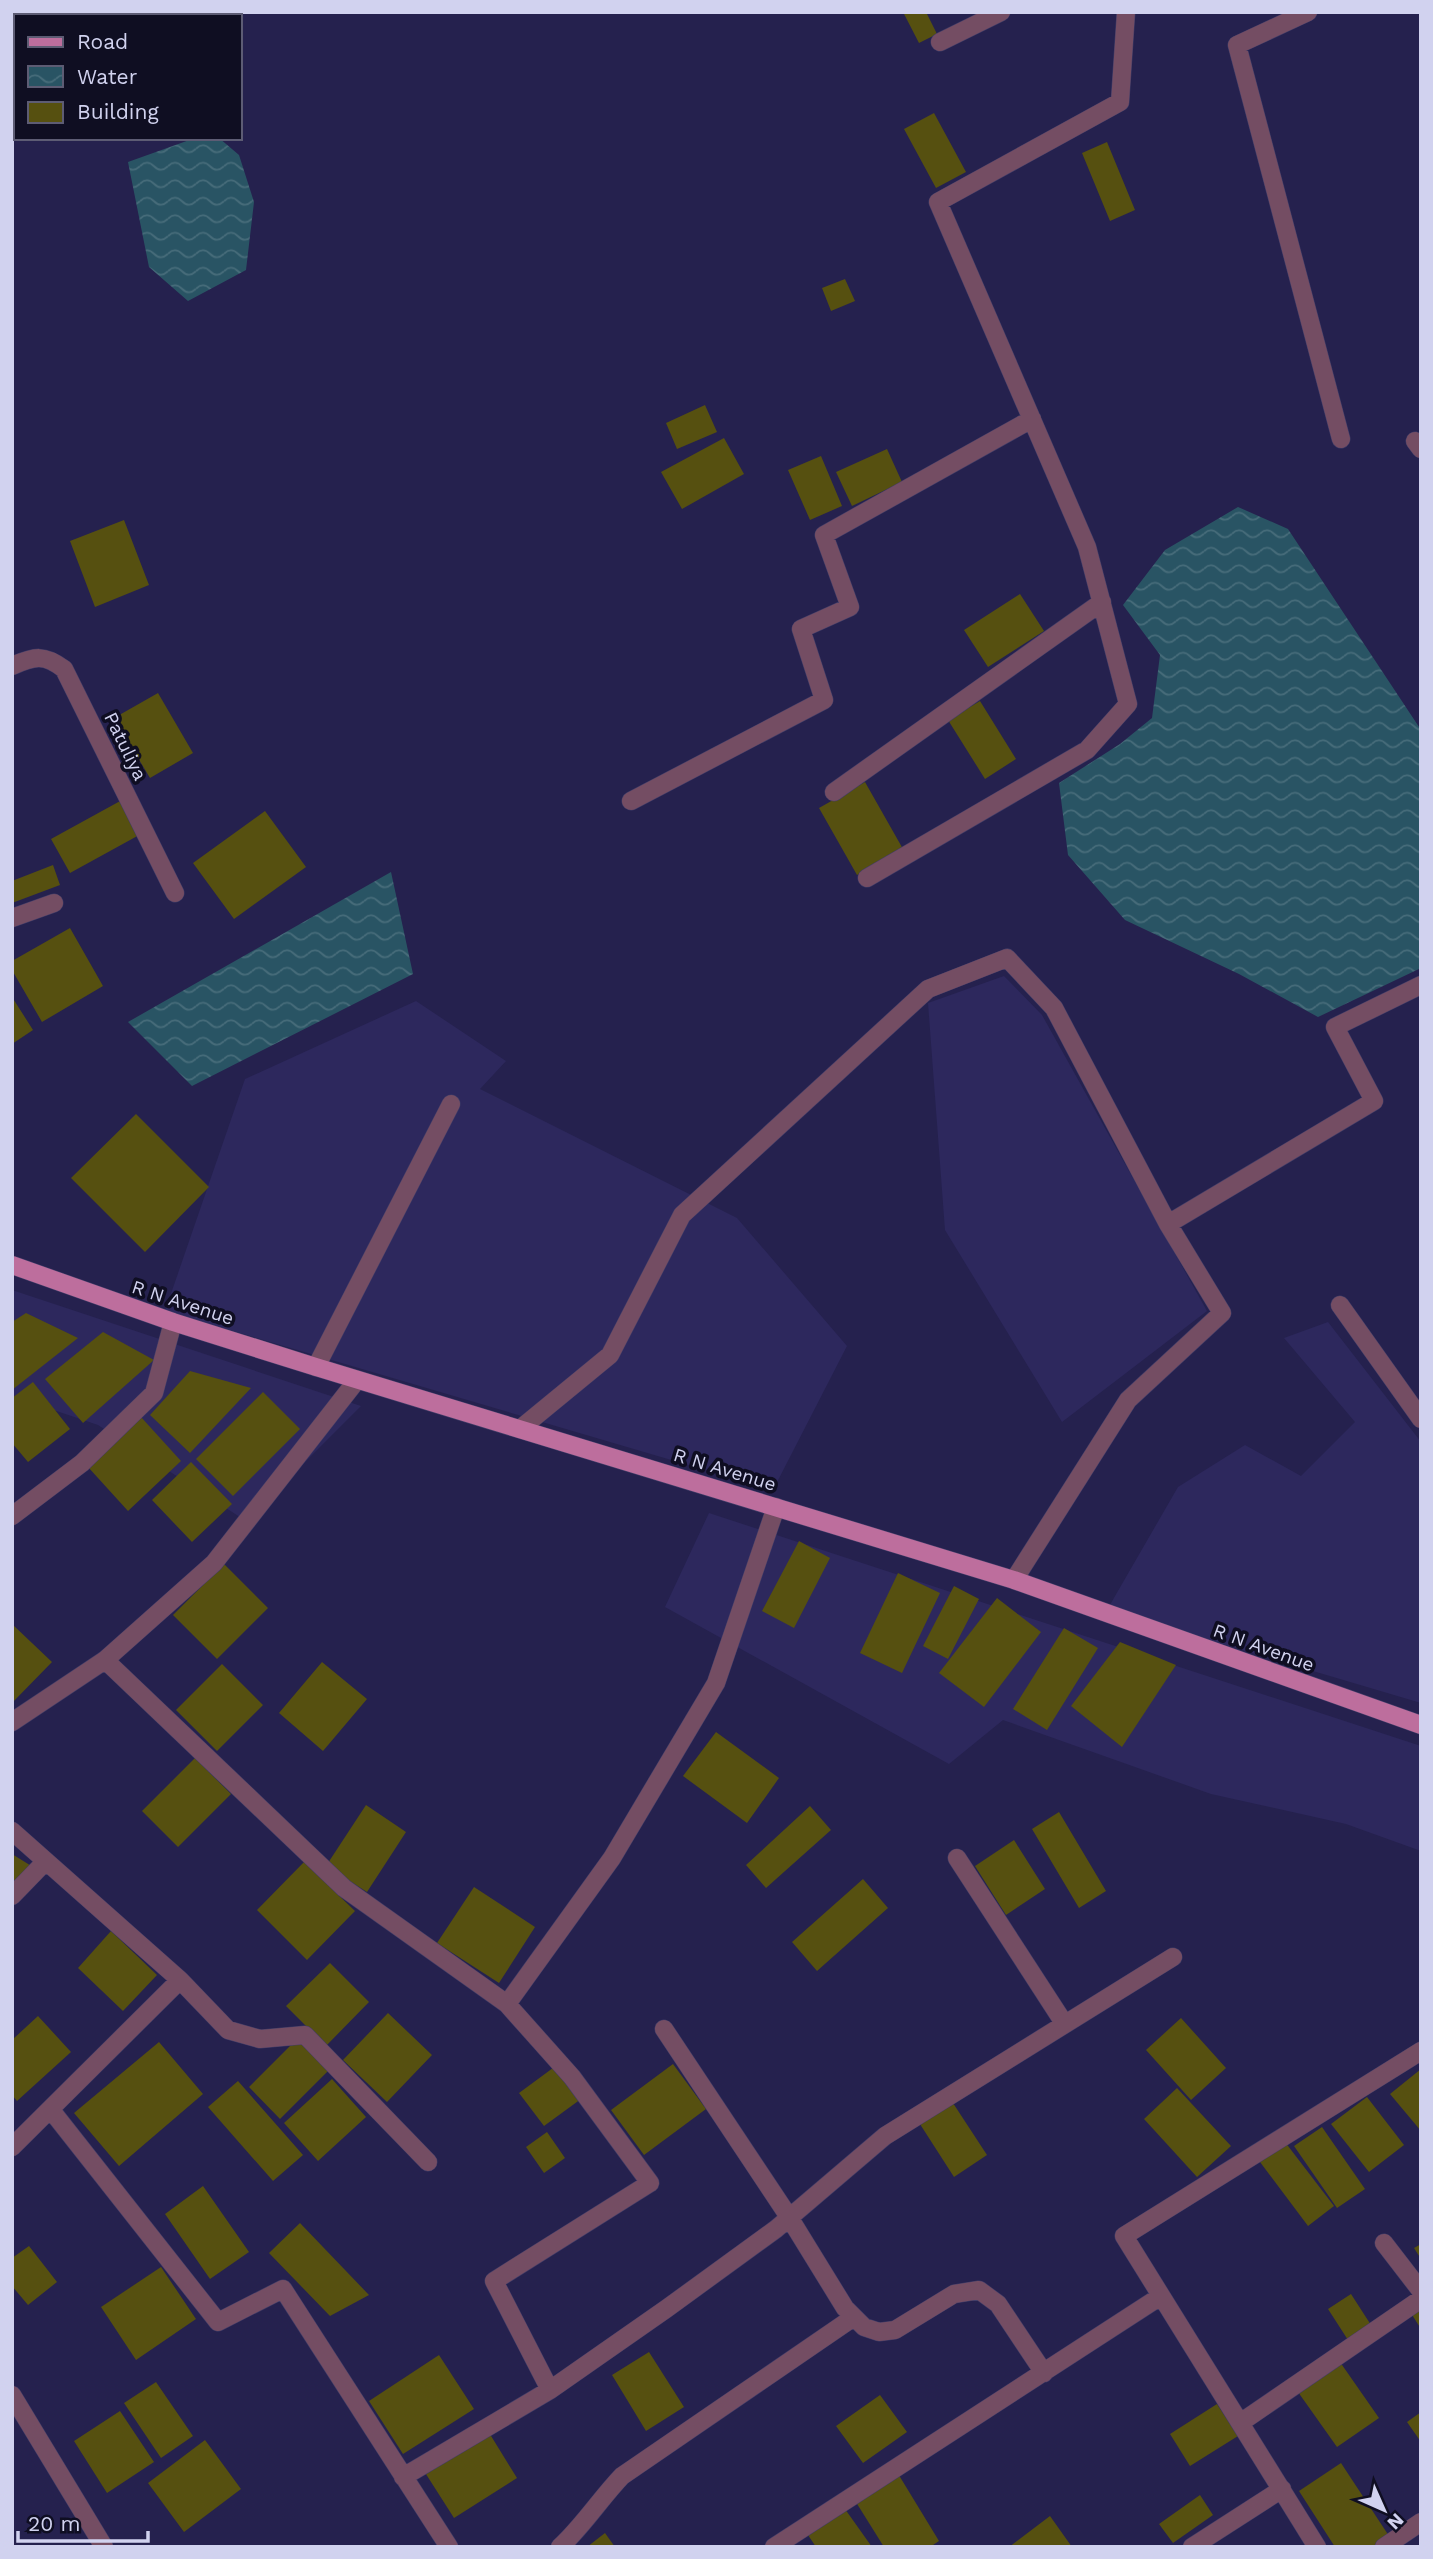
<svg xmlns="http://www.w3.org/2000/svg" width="1433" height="2559" viewBox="0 0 1433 2559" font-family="'Work Sans',sans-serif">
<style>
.built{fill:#2d285d}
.water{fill:url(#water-waves)}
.building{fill:#565010}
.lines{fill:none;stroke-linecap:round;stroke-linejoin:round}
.minor-casing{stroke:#413d68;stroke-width:19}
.major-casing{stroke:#413d68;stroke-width:19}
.minor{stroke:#744d63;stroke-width:18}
.major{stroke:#bd6e9d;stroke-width:18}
.labels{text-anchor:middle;stroke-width:7;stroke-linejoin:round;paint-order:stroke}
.street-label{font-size:19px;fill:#d1d2ef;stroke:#0f0e22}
</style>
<defs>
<pattern id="water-waves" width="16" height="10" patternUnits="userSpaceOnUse" patternTransform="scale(1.75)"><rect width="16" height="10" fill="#295464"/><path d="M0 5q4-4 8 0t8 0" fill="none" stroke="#476c7a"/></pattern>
</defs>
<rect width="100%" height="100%" fill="#25214e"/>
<!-- built -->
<path class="built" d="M1004,976L1042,1015L1207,1311L1062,1422L945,1230L928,1003Z
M416,1001L506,1061L480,1089L737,1218L847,1346L773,1490L165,1311L245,1079Z
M12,1290L361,1406L246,1521L98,1425L12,1396Z
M1328,1322L1421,1442V1703L1107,1610L1178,1487L1245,1445L1301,1476L1355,1422L1284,1338Z
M709,1513L1421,1746V1851L1346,1824L1211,1794L1003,1720L949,1764L665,1607Z"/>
<!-- water -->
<path class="water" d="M195,138H219L239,155L254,202L246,270L188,301L149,267L128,162Z
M1238,507L1288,529L1421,730V968L1318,1017L1239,974L1125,920L1068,855L1059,783L1120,744L1152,718L1160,655L1123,605L1165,550Z
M391,872L413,974L192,1086L128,1022Z"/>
<!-- building -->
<path class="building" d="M903,12H926L937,34L919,43Z
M934,113L966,172L936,188L904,129Z
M1107,142L1135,210L1110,221L1082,153Z
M845,279L855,301L831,311L822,288Z
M705,405L717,432L677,449L666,423Z
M724,438L744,474L682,509L661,472Z
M887,449L902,482L852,506L836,472Z
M821,456L842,506L810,520L788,470Z
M124,520L149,585L95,607L70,541Z
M1020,594L1044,631L988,667L964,630Z
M158,693L193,753L150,778L114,718Z
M980,701L1016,759L985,779L948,720Z
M865,782L903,849L857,875L819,808Z
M122,800L141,834L70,873L51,839Z
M265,811L306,867L234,919L193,863Z
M53,865L60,885L12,903V881Z
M70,928L103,986L42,1022L12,970V961Z
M12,997L33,1030L12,1044Z
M136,1114L209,1187L145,1252L71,1178Z
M26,1313L78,1338L12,1390V1322Z
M103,1332L154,1360L83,1423L45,1379Z
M190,1371L251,1388L190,1453L150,1415Z
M33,1382L70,1429L28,1462L12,1443V1398Z
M263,1392L300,1429L233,1496L196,1459Z
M141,1417L181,1461L128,1511L88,1467Z
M191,1462L232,1504L192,1542L152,1500Z
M799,1541L830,1558L794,1628L762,1611Z
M224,1564L268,1608L217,1659L173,1615Z
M898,1573L940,1593L902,1673L860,1653Z
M954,1586L979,1599L948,1659L923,1646Z
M997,1598L1041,1632L984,1707L939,1673Z
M12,1624L52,1662L12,1703Z
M1064,1628L1098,1648L1047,1730L1013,1709Z
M1120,1642L1176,1665L1122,1747L1071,1706Z
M322,1662L367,1699L323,1751L279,1713Z
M222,1664L263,1705L217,1751L176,1710Z
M716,1732L779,1778L747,1823L683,1776Z
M195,1758L231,1794L178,1847L142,1811Z
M366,1805L406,1832L367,1892L326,1866Z
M810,1806L831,1830L766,1888L746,1865Z
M1059,1812L1106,1891L1079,1908L1032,1829Z
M1014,1840L1045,1889L1006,1915L975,1866Z
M12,1854L33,1867L12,1887Z
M304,1862L355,1911L307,1960L257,1910Z
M863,1879L888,1908L817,1971L792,1942Z
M474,1887L535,1927L499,1983L437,1943Z
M111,1931L157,1975L123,2011L78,1968Z
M330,1963L369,2002L326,2046L286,2006Z
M388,2013L432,2055L387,2102L343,2060Z
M38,2016L71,2052L17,2101L12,2095V2040Z
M1181,2018L1226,2068L1191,2100L1146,2050Z
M298,2038L329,2070L280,2119L249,2087Z
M159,2042L203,2094L119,2166L74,2113Z
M673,2064L706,2109L644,2155L611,2110Z
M557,2065L581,2099L544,2126L519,2093Z
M1421,2069V2131L1390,2094Z
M332,2079L366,2117L318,2161L284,2123Z
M238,2081L303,2155L273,2181L208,2107Z
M1177,2088L1231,2146L1197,2177L1144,2119Z
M1367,2097L1404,2145L1369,2172L1331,2124Z
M951,2100L987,2155L954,2177L918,2121Z
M1322,2127L1365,2189L1337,2208L1294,2146Z
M547,2132L565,2158L544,2173L526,2147Z
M1285,2142L1334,2206L1308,2226L1260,2162Z
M203,2186L249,2252L210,2279L165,2214Z
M300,2223L369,2295L330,2316L269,2253Z
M1421,2244V2259L1414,2248Z
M29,2246L57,2282L28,2305L12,2286V2258Z
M161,2267L196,2319L136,2360L101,2307Z
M1351,2294L1371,2325L1348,2340L1328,2309Z
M1421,2303V2329L1409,2310Z
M649,2352L684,2407L646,2431L612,2375Z
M439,2355L474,2409L403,2454L369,2401Z
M1340,2362L1379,2418L1337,2447L1298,2392Z
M156,2382L193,2436L161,2458L124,2403Z
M880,2395L907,2432L863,2463L836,2426Z
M1217,2404L1238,2436L1190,2466L1170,2434Z
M120,2411L154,2462L107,2493L74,2441Z
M1421,2412V2442L1407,2422Z
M488,2431L517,2478L454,2518L424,2471Z
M205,2440L241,2489L184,2532L148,2483Z
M1341,2463L1389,2536L1373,2547H1335L1299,2491Z
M897,2472L939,2541L930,2547H884L854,2499Z
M1200,2495L1213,2515L1173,2543L1159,2524Z
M845,2509L872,2547H816L808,2535Z
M1050,2516L1072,2547H1009Z
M605,2533L615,2547H587Z"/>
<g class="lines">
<defs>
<path id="minor" d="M1308,12L1237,45L1341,439
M940,42L1001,12
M1415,441L1421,449
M12,666C35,656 44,654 64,669L175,893
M834,792L1102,602
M631,801L824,700L801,629L850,607L824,535L1032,419
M867,878L1087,750L1128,704L1087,547L938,202L1120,102L1126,12
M12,918L54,903
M1168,1224L1374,1101L1335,1027L1421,985
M1340,1305L1421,1419
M316,1367L451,1104
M520,1429L610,1355L682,1215L928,989L1007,958L1054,1008L1168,1224L1222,1313L1128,1400L1014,1580
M12,1516L82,1463L154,1393L173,1322
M105,1660L344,1888L507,2004L572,2077L650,2183L494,2281L550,2390
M12,1722L105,1660L214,1563L357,1380
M12,1831L180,1980L12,2147
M957,1858L1064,2023
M12,1896L45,1862
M180,1980L228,2030L260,2039L305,2035L428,2162
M507,2004L612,1858L716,1683L776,1507
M664,2029L789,2217L845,2308L864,2327L879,2332L895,2330L954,2294L979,2290L998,2304L1044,2373
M51,2110L218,2322L283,2289L449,2547
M1384,2243L1421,2291
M12,2395L104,2547
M1240,2423L1421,2299
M403,2477L550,2390L666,2309L776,2229L885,2136L1173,1957
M560,2547C583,2526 600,2499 622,2476L854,2317
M774,2547L1161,2296
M1192,2547L1282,2489
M1317,2547L1124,2236L1421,2051
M1384,2547L1421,2522"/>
<path id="major" d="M12,1265L173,1322L316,1367L1014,1580L1421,1725"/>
</defs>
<!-- minor casing -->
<use href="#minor" class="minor-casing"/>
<!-- major casing -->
<use href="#major" class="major-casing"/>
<!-- minor -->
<use href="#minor" class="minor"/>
<!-- major -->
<use href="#major" class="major"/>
</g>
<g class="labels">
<!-- street labels -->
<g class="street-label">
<text transform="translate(126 746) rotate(64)" y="7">Patuliya</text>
<text transform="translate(183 1302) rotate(18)" y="7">R N Avenue</text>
<text transform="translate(725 1469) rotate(17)" y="7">R N Avenue</text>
<text transform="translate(1264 1647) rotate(20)" y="7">R N Avenue</text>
</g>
</g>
<!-- border -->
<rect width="1433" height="2559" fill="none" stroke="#d1d2ef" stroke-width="28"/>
<!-- legend -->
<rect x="14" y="14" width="228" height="126" fill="#0f0e22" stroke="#5d5c74" stroke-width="2"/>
<rect x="28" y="37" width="35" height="10" fill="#bd6e9d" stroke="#5d5c74" stroke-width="2"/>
<text x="77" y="49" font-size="21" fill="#d1d2ef">Road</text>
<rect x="28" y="66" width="35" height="21" fill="url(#water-waves)" stroke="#5d5c74" stroke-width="2"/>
<text x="77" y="84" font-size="21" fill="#d1d2ef">Water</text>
<rect x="28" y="102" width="35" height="21" fill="#565010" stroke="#5d5c74" stroke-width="2"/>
<text x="77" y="119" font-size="21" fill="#d1d2ef">Building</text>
<!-- north arrow -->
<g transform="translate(1384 2510) rotate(135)" stroke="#0f0e22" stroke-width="5" paint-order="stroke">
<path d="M0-5L12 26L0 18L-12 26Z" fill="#d1d2ef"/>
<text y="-10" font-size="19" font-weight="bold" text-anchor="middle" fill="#d1d2ef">N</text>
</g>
<!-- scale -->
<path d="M18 2531v10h130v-10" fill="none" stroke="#d1d2ef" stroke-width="3.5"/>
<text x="28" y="2531" font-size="21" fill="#d1d2ef" stroke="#0f0e22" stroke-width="5" paint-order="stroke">20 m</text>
</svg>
